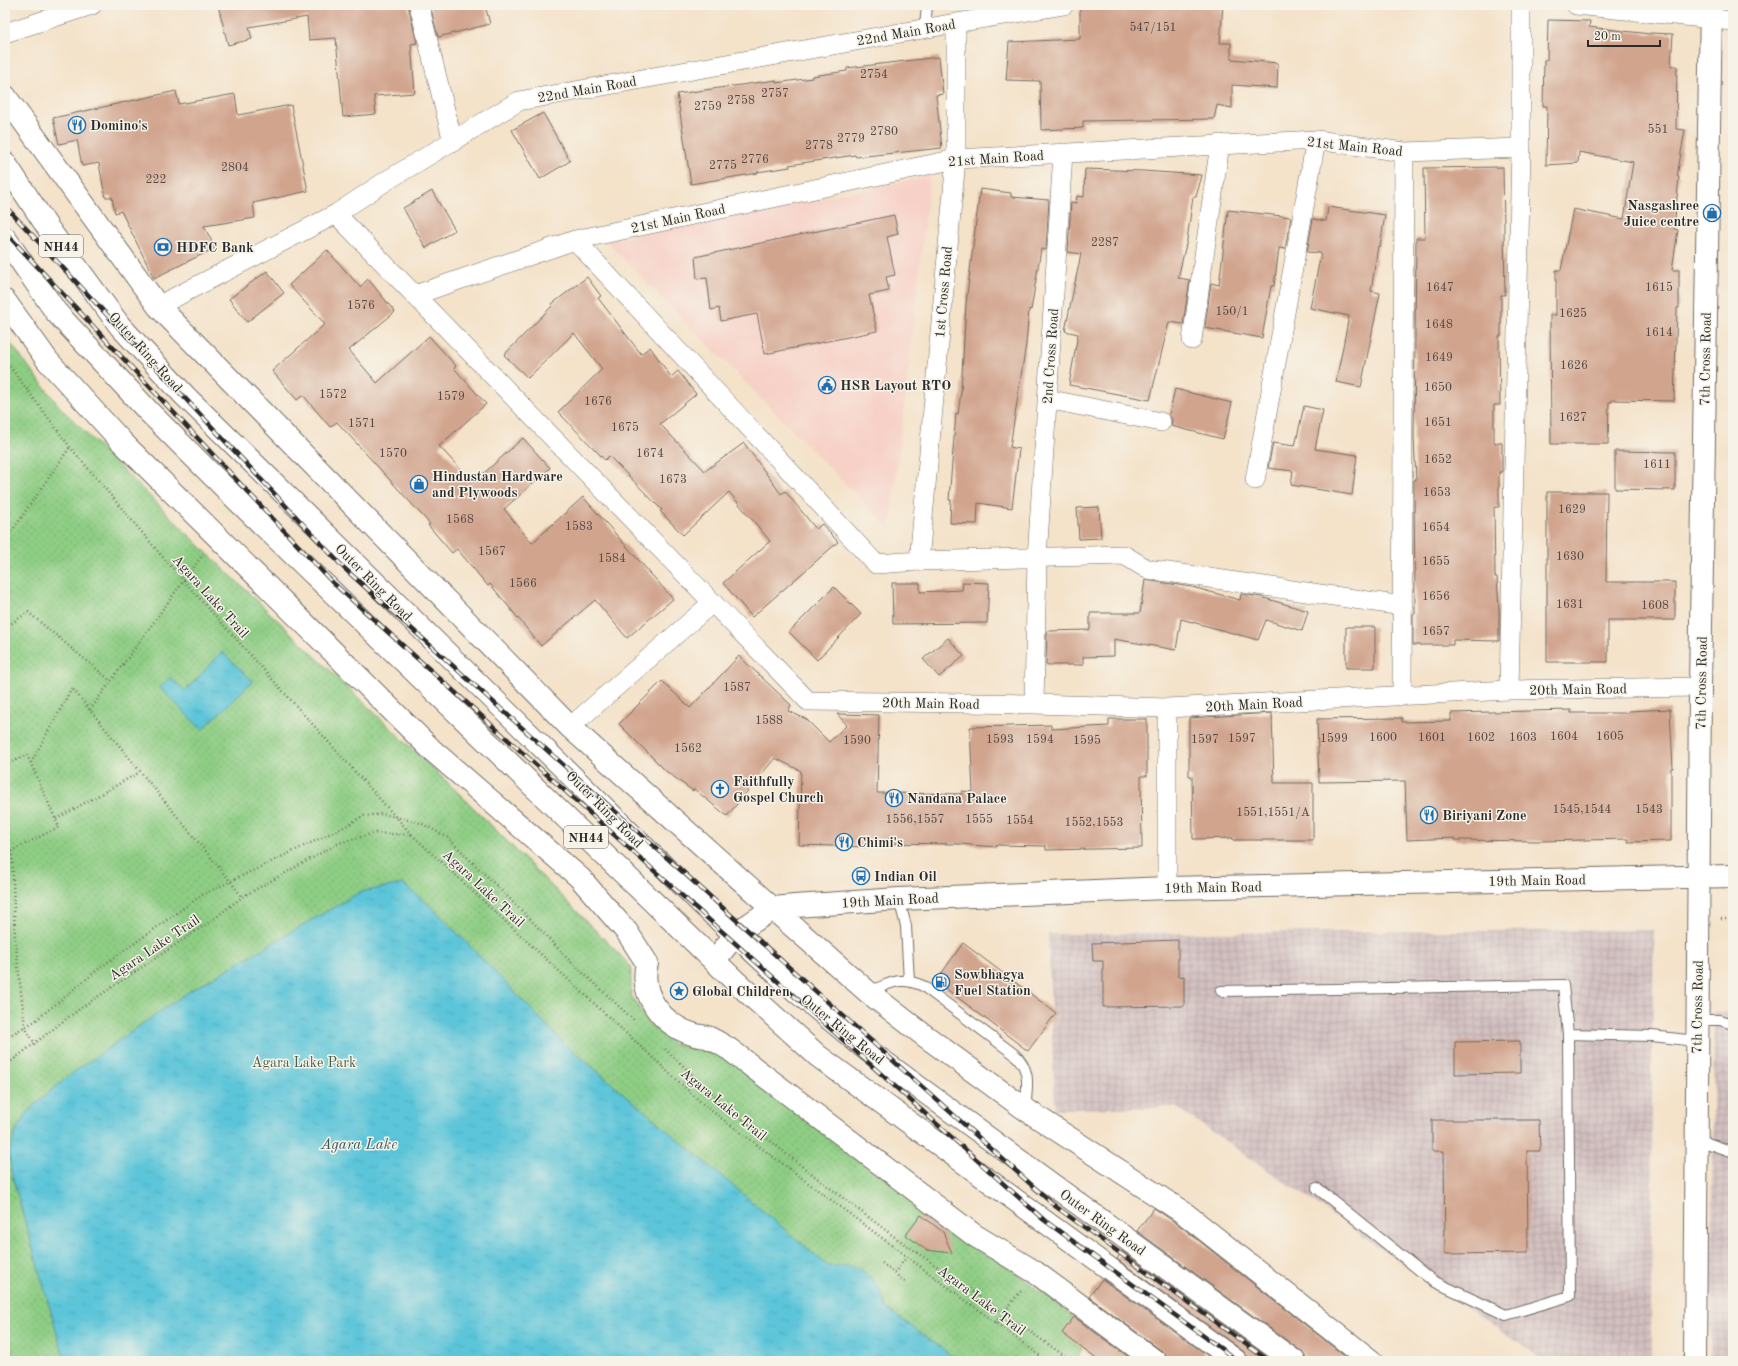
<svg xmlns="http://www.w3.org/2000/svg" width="1738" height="1366" viewBox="0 0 1738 1366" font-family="'Old Standard TT',serif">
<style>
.built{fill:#f7d1c7}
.industrial{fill:url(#industrial-grid)}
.park{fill:url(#park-dots);stroke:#5c7c58}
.water{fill:url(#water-ripples);stroke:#447882}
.building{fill:#d1a48e}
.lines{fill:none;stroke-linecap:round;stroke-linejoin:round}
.lane-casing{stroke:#716b62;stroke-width:12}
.street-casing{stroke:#716b62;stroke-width:20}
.secondary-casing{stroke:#716b62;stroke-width:24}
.highway-casing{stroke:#716b62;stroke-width:24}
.path{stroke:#716b62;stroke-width:2.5;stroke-dasharray:1 3;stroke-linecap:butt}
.lane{stroke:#fff;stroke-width:10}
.street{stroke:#fff;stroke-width:19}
.secondary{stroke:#fff;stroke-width:22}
.highway{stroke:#fff;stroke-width:22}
.rail-casing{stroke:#2b2b2b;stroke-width:4.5}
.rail{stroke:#f7f3e8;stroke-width:3;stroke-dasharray:9;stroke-linecap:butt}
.labels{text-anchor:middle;stroke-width:3;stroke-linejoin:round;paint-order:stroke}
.number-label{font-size:12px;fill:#544944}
.shield{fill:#f7f3e8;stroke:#686764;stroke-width:1}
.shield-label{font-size:13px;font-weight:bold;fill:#2b2b2b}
.street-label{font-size:14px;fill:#2b2b2b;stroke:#f7f3e8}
.poi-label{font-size:14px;font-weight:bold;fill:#2b2b2b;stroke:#f7f3e8;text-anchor:start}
.park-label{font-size:14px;fill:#495c46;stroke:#f7f3e8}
.water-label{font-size:15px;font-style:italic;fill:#3a595f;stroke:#f7f3e8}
</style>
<defs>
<pattern id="industrial-grid" width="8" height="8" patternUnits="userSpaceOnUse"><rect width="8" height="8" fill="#d2bfc0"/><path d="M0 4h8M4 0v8" fill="none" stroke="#b4a4a5"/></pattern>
<pattern id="park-dots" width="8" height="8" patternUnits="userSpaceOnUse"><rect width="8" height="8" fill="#8ecd84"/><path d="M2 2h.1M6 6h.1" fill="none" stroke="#7bb072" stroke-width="1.8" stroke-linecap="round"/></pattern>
<pattern id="water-ripples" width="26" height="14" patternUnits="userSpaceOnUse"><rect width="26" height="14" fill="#5cc5d9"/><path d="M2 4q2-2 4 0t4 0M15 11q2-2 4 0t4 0" fill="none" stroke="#50a9ba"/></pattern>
</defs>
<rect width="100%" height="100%" fill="#f7f3e8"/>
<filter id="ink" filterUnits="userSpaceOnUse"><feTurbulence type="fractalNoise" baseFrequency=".025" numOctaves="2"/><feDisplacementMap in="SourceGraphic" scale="8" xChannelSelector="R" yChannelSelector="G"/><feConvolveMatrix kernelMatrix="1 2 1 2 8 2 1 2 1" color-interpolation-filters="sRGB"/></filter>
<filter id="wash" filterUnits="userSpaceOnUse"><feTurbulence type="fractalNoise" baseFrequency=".012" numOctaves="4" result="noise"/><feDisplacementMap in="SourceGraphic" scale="16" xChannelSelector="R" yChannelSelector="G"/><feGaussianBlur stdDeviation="0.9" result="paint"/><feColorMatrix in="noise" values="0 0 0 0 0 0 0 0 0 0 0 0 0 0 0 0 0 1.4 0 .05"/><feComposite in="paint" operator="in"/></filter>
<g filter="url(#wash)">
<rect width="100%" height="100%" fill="#f4e2c9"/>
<!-- built -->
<path class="built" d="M930,176L890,529L606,241Z"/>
<!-- industrial -->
<path class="industrial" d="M1654,930L1652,1036L1651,1361H1544L1176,1107L1055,1109L1048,934Z
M1714,1012L1733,1013V1361H1710Z"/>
<!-- park -->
<path class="park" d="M5,336L59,406L105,452L205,551L470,804L631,966V995L648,1023L674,1044L695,1050L720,1052L801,1109L1090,1329L1078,1358L1083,1361H5Z"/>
<!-- water -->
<path class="water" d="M222,652L253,681L202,730L160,688L170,677L185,691Z
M403,884L432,907L565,1044L828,1266C835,1266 841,1266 848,1266C870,1269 882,1289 886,1308L959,1361H65L12,1176L9,1154L16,1130L29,1110L71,1074L185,994L360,892Z"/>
<g id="blocks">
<!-- building -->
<path class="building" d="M218,5H408L417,43L411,44L415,93L374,96L376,114L343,117L336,38L309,40L307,17L249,27L252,39L228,45Z
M430,5H485L490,24L438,37Z
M1223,5L1220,43H1231V59L1278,63L1277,88L1232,85V108L1217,105L1214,119L1083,121V128L1041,130L1040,81L1006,80L1009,42L1080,39V6Z
M1548,20L1590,21L1589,27L1650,34V33L1673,34L1671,66H1677L1676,129L1685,130L1677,176H1679L1674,229L1678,230L1672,270H1679V308H1677L1674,401L1612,400V402H1609L1608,444H1551L1550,315H1556V270H1561L1573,209L1624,219L1633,162L1579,152L1578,163L1546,165L1547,106H1543L1544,60H1547Z
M939,57L943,94L936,95L942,148L856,157L855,155L789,165L790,167L757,172L758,173L691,184L677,94L776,80V83L812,78V76L847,71V68Z
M176,91L179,104L235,94L238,115L291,105L308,191L253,203L255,218L204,226L215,248L154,278L121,211L115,213L112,197H105L99,163L82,166L77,140L59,144L53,118Z
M543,113L570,161L540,179L512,130Z
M1503,167L1505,295H1501V336H1499L1500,405H1494V443H1502V472H1499V507H1494L1495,577H1497L1499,610V641L1453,640V645H1413V614H1415L1414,480H1416L1414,438L1416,238H1425L1424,168Z
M1085,169L1143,171L1202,175L1196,197H1193L1187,240L1178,278L1190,280L1183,324L1169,322L1150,400L1069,385L1078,334L1065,331L1081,254L1068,252L1071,202L1076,203L1077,196L1084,197Z
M980,189L1011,193V197L1049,200L1046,250L1041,249L1031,310L1029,309L1026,344L1010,447L1019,449L1012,508L978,503L977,524L950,523L951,500H949L956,413L958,414L961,392L966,303Z
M432,191L455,230L426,248L403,208Z
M1328,207L1385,215L1380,246H1378L1371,291L1380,293L1361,387L1336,382L1349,316L1310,308L1321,253L1307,252L1313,219L1326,221Z
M1228,210L1291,217L1285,249L1279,248L1274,286H1271L1262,338L1205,328L1211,283L1219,285Z
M894,215L898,234L887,237L895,275L886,277L889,291L869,295L877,331L765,354L757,314L721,321L719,308L711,310L707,278L697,279L695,257Z
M327,250L360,287L368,279L395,312L349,350L377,383L429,336L456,366L454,368L486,404L439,446L473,483L523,438L550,468L504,509L532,543L583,497L673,599L627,638L595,600L541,646L490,584L488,586L457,549L452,553L428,525L430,524L337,422L330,427L303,395L297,400L272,371L325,324L289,285Z
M267,271L284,293L247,322L229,299Z
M587,277L601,296L598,298L641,354L650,347L671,377L678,371L696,394L660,424L705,471L744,443L781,494L785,491L816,529L822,524L838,542L752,617L723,583L770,541L729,492L683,535L660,511L662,510L609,456L605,460L558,412L602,369L574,333L528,378L504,355L553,305L552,304Z
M1175,389L1232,403L1223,439L1171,426L1172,419L1169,415Z
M1304,406L1323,410L1315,449L1357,455L1352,495L1291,485L1293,471L1268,468L1273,443L1295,446Z
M1615,451L1675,452V490L1615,489Z
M1547,492H1607L1606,582H1675V620H1608V662H1547Z
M1099,507L1101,538L1079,539L1077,508Z
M1145,580L1192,587L1240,600L1241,594L1261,597L1308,611L1302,631L1266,620L1258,640L1181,619L1176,650L1114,639V656L1083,657V665H1046L1047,631L1090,630V613H1140Z
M963,582L989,583L987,623L893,624L892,583H920V592L962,590Z
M834,587L861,614L817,660L789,632Z
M1346,627H1375V668H1346Z
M948,638L964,656L939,677L923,659Z
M739,656L791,705L788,711L806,719L829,742L847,725L837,714L879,715L877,793L962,794V791L973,792L970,727L1051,725V729L1109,726V719H1147V776H1141L1142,848L1046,850V846L996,845V847L960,844L867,843V847L799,845L801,771L775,758L727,816L694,789L693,791L667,772L619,724L662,681L690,708Z
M1670,709L1673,768H1671V841L1628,842V839L1539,841L1455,840V838L1407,840L1405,781L1319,782L1317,719L1402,718V722L1451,721V713L1571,710V713H1629L1628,711Z
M1272,713L1274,783H1313V840H1233V838L1193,839L1192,776H1189V718Z
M1178,940V977L1184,976V1006L1103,1007V961H1093L1092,943Z
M963,943L1056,1013L1028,1051L936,981Z
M1520,1041V1073L1455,1074V1042Z
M1432,1120H1539L1540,1151H1527L1528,1253L1445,1254L1444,1151H1432Z
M1154,1208L1179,1225L1351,1361H1306L1305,1356L1301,1351L1137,1231Z
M921,1215L943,1232L952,1253L926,1250L906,1235Z
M1122,1251L1273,1361H1248L1247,1356L1243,1351L1117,1259Z
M1102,1279L1215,1361H1167L1166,1356L1162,1351L1089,1297Z
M1074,1317L1134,1361H1099L1062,1333Z"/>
</g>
</g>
<g filter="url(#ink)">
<use href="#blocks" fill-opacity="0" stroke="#716b62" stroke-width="1"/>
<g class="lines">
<defs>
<path id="lane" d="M925,28L927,5
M899,899L906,926L909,981
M1221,991L1563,985L1568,1034
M868,992C890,984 900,975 923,986L1014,1054C1032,1070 1027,1087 1025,1109
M1697,1020H1720L1733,1024
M1698,1140L1733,1152
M1317,1188L1433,1281L1506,1315L1570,1296L1568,1034L1652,1036L1696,1041"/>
<path id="street" d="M419,5L453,142
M1576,5L1733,21
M5,33L92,5
M336,214L808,701L1034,704L1167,708L1509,690L1700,687
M575,240L876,564L919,561L1124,555L1147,569L1403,606
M415,295L575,240L956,159L1316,140L1404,152L1521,148
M158,306L336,214L386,181L519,101L956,23L1064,5
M1192,340L1220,144
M1047,399L1161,422
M1255,480L1316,140
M919,561L956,159V23
M1509,690L1521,148V5
M1402,696L1404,152
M1034,704L1037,558L1063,153
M1167,708V888
M570,727L713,602"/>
<path id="secondary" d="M5,96L158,306L570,727L789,923L868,992L921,1033L1025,1109L1184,1213L1371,1361
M5,301L48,361L122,442L433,751L580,878L627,932L647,963C639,995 662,1024 692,1034C697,1036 702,1036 707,1037C715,1040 722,1045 729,1049L974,1235L1035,1272L1155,1361
M715,960L735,935L748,925L774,908L795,906L899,899L1167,888L1733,876
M1695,1361L1700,687L1711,5"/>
<path id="highway" d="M5,163L50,231L120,326L185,396L703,905L796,991L866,1049L1294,1361
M5,238L56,312L150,413L239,502L734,980L818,1056L1236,1361"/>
</defs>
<!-- lane casing -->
<use href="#lane" class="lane-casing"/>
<!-- street casing -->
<use href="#street" class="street-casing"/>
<!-- secondary casing -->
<use href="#secondary" class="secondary-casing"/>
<!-- highway casing -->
<use href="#highway" class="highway-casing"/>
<!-- path -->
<path class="path" d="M5,360L70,447L167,562L412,835
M5,541L70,447
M5,628L28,612L111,681
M90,710L203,554
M31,763L72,688L230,881L242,897
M5,765L27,755L59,827L5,854
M56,819L140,772
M12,851L15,939L25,1027L35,1044
M1721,919H1733
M5,1038L35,1021L101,967L202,895L348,825L363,816L383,814L421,823L448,838L530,919L568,959L635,1021
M665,1049L725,1105L822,1182L892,1235L1072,1361
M5,1066L78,1010L214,919L242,897L339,843L375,833L412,835L705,1106L1047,1361
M882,1263L905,1282
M894,1273L907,1257
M995,1323L1021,1291
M5,1344L11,1361"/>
<!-- lane -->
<use href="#lane" class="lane"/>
<!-- street -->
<use href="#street" class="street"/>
<!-- secondary -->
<use href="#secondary" class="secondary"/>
<!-- highway -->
<use href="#highway" class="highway"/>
<defs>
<path id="rail" d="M5,206L344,568L1055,1206L1269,1361
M5,232L332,582L1044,1220L1238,1361"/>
</defs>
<!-- rail casing -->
<use href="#rail" class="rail-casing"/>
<!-- rail -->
<use href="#rail" class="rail"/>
</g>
</g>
<!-- icons -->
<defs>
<symbol id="restaurant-ring" viewBox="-11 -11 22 22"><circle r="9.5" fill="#f7f3e8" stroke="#1f6fb2" stroke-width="1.5"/><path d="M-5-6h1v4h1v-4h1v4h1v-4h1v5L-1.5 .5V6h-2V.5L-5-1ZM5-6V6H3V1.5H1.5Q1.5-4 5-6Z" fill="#1f6fb2"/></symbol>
<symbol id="shop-ring" viewBox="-11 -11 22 22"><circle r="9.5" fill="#f7f3e8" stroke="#1f6fb2" stroke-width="1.5"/><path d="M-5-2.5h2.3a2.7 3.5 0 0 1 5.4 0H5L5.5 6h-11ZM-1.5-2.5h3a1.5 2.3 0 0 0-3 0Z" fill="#1f6fb2"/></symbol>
<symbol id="bank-ring" viewBox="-11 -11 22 22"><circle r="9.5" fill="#f7f3e8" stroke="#1f6fb2" stroke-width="1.5"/><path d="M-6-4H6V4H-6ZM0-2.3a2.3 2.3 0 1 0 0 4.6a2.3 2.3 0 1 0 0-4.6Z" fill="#1f6fb2"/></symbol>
<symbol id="civic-ring" viewBox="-11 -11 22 22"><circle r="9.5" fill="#f7f3e8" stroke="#1f6fb2" stroke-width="1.5"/><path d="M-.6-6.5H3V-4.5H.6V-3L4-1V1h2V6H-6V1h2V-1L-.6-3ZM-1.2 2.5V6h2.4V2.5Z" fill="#1f6fb2"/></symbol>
<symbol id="church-ring" viewBox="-11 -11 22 22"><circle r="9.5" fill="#f7f3e8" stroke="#1f6fb2" stroke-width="1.5"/><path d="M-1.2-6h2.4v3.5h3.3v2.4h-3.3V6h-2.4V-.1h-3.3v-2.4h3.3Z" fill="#1f6fb2"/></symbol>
<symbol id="bus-ring" viewBox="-11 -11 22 22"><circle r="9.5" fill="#f7f3e8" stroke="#1f6fb2" stroke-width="1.5"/><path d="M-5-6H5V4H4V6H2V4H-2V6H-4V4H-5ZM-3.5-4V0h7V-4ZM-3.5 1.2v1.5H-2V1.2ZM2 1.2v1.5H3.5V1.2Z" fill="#1f6fb2"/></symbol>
<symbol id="fuel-ring" viewBox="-11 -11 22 22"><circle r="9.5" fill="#f7f3e8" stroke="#1f6fb2" stroke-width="1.5"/><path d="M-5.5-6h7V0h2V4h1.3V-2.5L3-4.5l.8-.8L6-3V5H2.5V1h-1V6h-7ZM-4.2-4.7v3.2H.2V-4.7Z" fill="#1f6fb2"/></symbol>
<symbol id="sight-ring" viewBox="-11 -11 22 22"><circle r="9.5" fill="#f7f3e8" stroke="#1f6fb2" stroke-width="1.5"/><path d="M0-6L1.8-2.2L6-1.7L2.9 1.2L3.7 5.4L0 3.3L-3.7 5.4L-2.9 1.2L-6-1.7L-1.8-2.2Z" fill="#1f6fb2"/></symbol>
</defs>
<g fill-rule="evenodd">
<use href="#restaurant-ring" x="67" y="115" width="20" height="20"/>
<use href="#shop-ring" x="1702" y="203" width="20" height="20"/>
<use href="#bank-ring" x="153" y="237" width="20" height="20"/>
<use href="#civic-ring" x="817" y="375" width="20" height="20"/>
<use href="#shop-ring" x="409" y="474" width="20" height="20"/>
<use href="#church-ring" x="710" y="779" width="20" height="20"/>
<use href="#restaurant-ring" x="884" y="788" width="20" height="20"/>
<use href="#restaurant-ring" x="1419" y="805" width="20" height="20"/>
<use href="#restaurant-ring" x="834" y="832" width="20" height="20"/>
<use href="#bus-ring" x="851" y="866" width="20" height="20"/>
<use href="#fuel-ring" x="931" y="972" width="20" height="20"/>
<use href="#sight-ring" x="669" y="981" width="20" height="20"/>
</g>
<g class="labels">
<!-- number labels -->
<g class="number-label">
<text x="1153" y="31">547/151</text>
<text x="874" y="78">2754</text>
<text x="775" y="97">2757</text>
<text x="741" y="104">2758</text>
<text x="708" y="110">2759</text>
<text x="1658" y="133">551</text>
<text x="884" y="135">2780</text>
<text x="851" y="142">2779</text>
<text x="819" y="149">2778</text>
<text x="755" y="163">2776</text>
<text x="723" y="169">2775</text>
<text x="235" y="171">2804</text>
<text x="156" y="183">222</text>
<text x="1105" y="246">2287</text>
<text x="1440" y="291">1647</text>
<text x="1659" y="291">1615</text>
<text x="361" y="309">1576</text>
<text x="1232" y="315">150/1</text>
<text x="1573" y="317">1625</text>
<text x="1439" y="328">1648</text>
<text x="1659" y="336">1614</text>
<text x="1439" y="361">1649</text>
<text x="1574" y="369">1626</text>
<text x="1438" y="391">1650</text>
<text x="333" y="398">1572</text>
<text x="451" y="400">1579</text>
<text x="598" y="405">1676</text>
<text x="1573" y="421">1627</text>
<text x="1438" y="426">1651</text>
<text x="362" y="427">1571</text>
<text x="625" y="431">1675</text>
<text x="393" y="457">1570</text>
<text x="650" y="457">1674</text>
<text x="1438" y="463">1652</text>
<text x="1657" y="468">1611</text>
<text x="673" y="483">1673</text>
<text x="1437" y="496">1653</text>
<text x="1572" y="513">1629</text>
<text x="460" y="523">1568</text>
<text x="579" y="530">1583</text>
<text x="1436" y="531">1654</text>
<text x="492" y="555">1567</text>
<text x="1570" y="560">1630</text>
<text x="612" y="562">1584</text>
<text x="1436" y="565">1655</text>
<text x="523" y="587">1566</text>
<text x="1436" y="600">1656</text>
<text x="1570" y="608">1631</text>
<text x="1655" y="609">1608</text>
<text x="1436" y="635">1657</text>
<text x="737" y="691">1587</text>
<text x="769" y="724">1588</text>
<text x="1564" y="740">1604</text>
<text x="1610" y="740">1605</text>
<text x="1383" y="741">1600</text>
<text x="1432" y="741">1601</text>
<text x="1481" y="741">1602</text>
<text x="1523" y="741">1603</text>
<text x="1242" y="742">1597</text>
<text x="1334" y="742">1599</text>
<text x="1000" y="743">1593</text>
<text x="1040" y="743">1594</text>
<text x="1205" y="743">1597</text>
<text x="857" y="744">1590</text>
<text x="1087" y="744">1595</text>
<text x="688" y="752">1562</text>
<text x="1582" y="813">1545,1544</text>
<text x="1649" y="813">1543</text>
<text x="1273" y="816">1551,1551/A</text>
<text x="915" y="823">1556,1557</text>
<text x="979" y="823">1555</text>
<text x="1020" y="824">1554</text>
<text x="1094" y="826">1552,1553</text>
</g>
<!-- shield labels -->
<g class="shield">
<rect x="39" y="235" width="44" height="22" rx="3"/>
<rect x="564" y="826" width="44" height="22" rx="3"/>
</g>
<g class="shield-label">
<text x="61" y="251">NH44</text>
<text x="586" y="842">NH44</text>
</g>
<!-- street labels -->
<g class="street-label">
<text transform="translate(906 32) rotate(-10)" y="5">22nd Main Road</text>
<text transform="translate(587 89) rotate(-10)" y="5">22nd Main Road</text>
<text transform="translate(1355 146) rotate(6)" y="5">21st Main Road</text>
<text transform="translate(996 158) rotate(-4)" y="5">21st Main Road</text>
<text transform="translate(678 218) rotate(-12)" y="5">21st Main Road</text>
<text transform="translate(943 292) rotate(-85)" y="5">1st Cross Road</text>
<text transform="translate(146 352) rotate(48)" y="5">Outer Ring Road</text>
<text transform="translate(1050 356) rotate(-86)" y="5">2nd Cross Road</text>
<text transform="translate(1705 359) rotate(-89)" y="5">7th Cross Road</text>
<text transform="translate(374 582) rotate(45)" y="5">Outer Ring Road</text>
<text transform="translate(211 596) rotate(48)" y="5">Agara Lake Trail</text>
<text transform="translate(1701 683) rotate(-89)" y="5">7th Cross Road</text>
<text transform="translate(1578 689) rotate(-1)" y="5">20th Main Road</text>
<text transform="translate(931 703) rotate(1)" y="5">20th Main Road</text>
<text transform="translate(1254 704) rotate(-3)" y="5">20th Main Road</text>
<text transform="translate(605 809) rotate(45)" y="5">Outer Ring Road</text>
<text transform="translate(1537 880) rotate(-1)" y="5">19th Main Road</text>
<text transform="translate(1213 887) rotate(-1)" y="5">19th Main Road</text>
<text transform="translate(484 888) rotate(43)" y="5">Agara Lake Trail</text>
<text transform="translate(890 900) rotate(-3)" y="5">19th Main Road</text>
<text transform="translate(154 947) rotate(-34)" y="5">Agara Lake Trail</text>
<text transform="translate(1697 1007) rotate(-89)" y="5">7th Cross Road</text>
<text transform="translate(843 1029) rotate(39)" y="5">Outer Ring Road</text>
<text transform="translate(724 1104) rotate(39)" y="5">Agara Lake Trail</text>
<text transform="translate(1103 1222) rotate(36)" y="5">Outer Ring Road</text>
<text transform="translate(982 1300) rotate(37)" y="5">Agara Lake Trail</text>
</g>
<!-- poi labels -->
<g class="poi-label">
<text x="90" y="130">Domino's</text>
<text x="1699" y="210" text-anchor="end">Nasgashree<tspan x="1699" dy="16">Juice centre</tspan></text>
<text x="176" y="252">HDFC Bank</text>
<text x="840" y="390">HSR Layout RTO</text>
<text x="432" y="481">Hindustan Hardware<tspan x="432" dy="16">and Plywoods</tspan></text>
<text x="733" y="786">Faithfully<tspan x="733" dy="16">Gospel Church</tspan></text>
<text x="907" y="803">Nandana Palace</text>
<text x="1442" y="820">Biriyani Zone</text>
<text x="857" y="847">Chimi's</text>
<text x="874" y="881">Indian Oil</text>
<text x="954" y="979">Sowbhagya<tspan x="954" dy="16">Fuel Station</tspan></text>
<text x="692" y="996">Global Children</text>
</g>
<!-- park labels -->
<g class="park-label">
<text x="304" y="1067">Agara Lake Park</text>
</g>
<!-- water labels -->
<g class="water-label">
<text x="359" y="1149">Agara Lake</text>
</g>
</g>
<!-- margin -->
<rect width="1738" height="1366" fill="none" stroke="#f7f3e8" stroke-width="20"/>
<!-- scale -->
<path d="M1588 40v6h72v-6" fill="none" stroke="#2b2b2b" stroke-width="2"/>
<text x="1594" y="40" font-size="12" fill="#2b2b2b" stroke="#f7f3e8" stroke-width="3" paint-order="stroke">20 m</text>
</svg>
